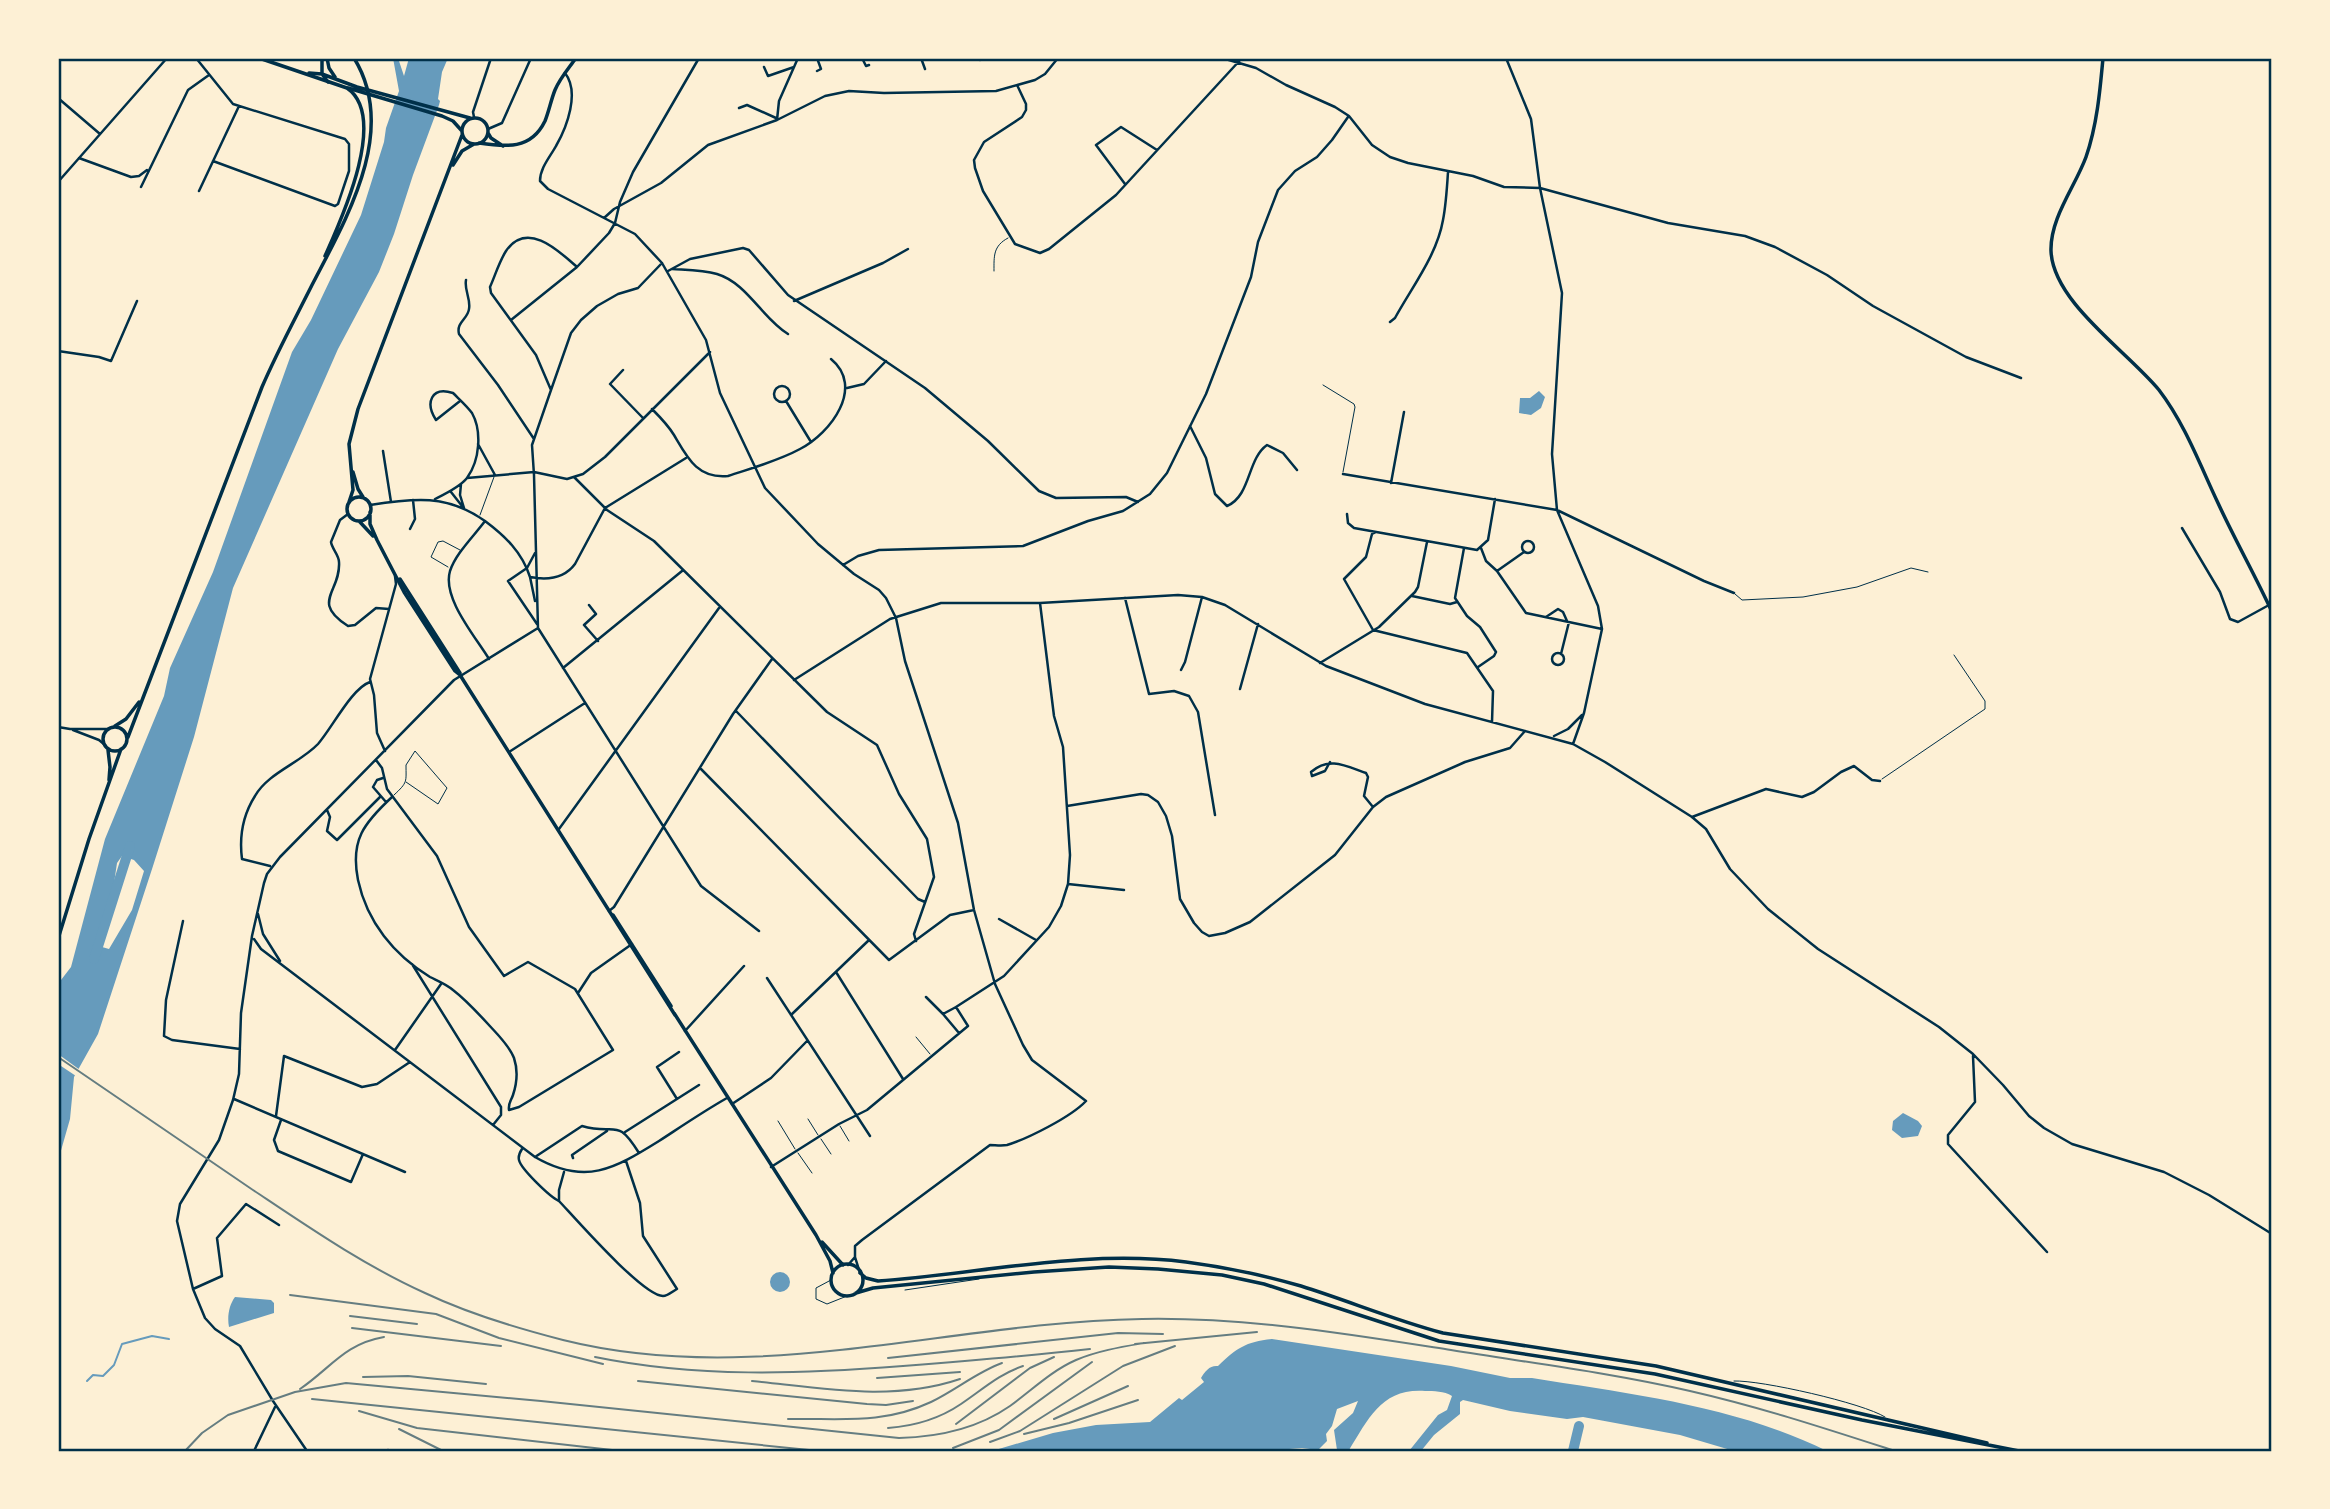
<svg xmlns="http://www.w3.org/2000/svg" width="2330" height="1509" viewBox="0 0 2330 1509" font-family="'Source Serif 4',serif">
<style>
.water{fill:#669bbc;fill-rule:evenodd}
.pier{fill:#fdf0d5}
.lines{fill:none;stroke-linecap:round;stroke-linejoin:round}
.stream{stroke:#669bbc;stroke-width:2}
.river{stroke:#669bbc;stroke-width:10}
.service{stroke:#003049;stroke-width:1}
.minor{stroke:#003049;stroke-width:2.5}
.secondary{stroke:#003049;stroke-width:3.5}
.primary{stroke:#003049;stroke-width:3.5}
.rail{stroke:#657d81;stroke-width:2}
.neatline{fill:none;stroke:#003049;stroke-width:2.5}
</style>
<rect width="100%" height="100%" fill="#fdf0d5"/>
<!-- water -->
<path class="water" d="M393,58L399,61L404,76L409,58H448L442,72L438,99L440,101L439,105L413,175L394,234L379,272L338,349L233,588L194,737L153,866L98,1034L74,1077L70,1119L58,1161V990L61,980L71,967L105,839L164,696L170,668L213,572L292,352L311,320L361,215L384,142L386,128L399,91ZM122,856L134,860L144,871L132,910L109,949L95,945L113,890L117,863Z
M1539,391L1545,397L1541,408L1531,415L1519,413L1520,398H1530Z
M1903,1113L1918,1121L1922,1126L1918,1136L1902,1138L1892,1130L1893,1121Z
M770 1282a10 10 0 1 1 20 0a10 10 0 1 1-20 0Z
M235,1297L271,1300L274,1303V1313L229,1327C227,1317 229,1305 235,1297Z
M1272,1339L1451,1366L1510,1378H1532C1631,1394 1736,1406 1827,1451H1734L1680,1435L1583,1417L1567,1419L1510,1411L1463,1400L1460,1402V1414L1434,1435L1421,1451H1409L1438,1415L1447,1410L1452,1396C1444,1391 1434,1391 1425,1391C1382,1388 1369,1418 1349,1450H1337L1334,1430L1353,1413L1358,1401L1337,1409L1332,1426L1326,1434L1327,1441L1318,1450L1302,1448L1263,1451H992L1053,1433L1096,1425L1150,1422L1179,1398L1182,1400L1204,1382L1201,1378C1205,1371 1210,1365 1218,1366C1237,1348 1245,1342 1272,1339Z"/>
<!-- pier -->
<path class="pier" d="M58,1054L80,1070L76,1076L58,1064Z"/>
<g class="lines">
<!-- stream -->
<path class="stream" d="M87,1381L93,1375L103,1376L114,1365L122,1344L152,1336L169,1339"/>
<!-- river -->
<path class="river" d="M94,959L130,846
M1573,1451L1579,1426"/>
<!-- service -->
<path class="service" d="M994,271C994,256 993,246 1008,238
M1323,385L1354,404L1355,407L1343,472
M480,515L494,477
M448,567L431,557L438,542L443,541L460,550
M1735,594L1742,600L1803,597L1857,587L1911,568L1928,572
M1882,779L1985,709V701L1954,655
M394,795C408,782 406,782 406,765L415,751L447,788L438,804L406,782
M916,1037L930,1054
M808,1119L818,1135
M778,1121L795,1149
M840,1126L849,1141
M821,1139L831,1154
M798,1153L812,1173
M831,1280L816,1288V1299L827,1304L847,1296
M905,1290L979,1279
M1734,1381C1761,1380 1863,1403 1885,1417"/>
<!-- minor -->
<path class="minor" d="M196,58L233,104L345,139L349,144V171L338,204L335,206L213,161
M862,58L866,66L869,65
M921,58L925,69
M979,58L980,60
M1222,58L1256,68L1286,85L1335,107L1349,116L1372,145L1390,157L1408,163L1473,176L1504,187L1540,188L1668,223L1745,236L1775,247L1827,275L1873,306L1966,357L2021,378
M1506,58L1531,119L1540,188L1562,293L1552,454L1557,510L1598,606L1602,629L1584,713L1573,744
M764,67L768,76L794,67
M817,71L821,69L817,58
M565,73C580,92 567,127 556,146C550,157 540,168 540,181L548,189L635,234L662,263L706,340L720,393L765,488L818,544L854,574L879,590L886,598L896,618L905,661L958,823L974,910L995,984L1023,1045L1032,1060L1086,1101C1071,1117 1027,1139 1007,1145C1001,1146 995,1145 990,1145L862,1240L855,1246V1257
M1018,87L1026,104V110L1022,117L984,142L974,160L975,168L983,191L1015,244L1040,253L1049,249L1116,195L1242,58
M58,98L100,134
M739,108L747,105L776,118
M2271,116L2272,114
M474,117L473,112L491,58
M777,120L779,101L798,58
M488,129L502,123L531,58
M79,158L131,177L139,176L147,170
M58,182L167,58
M1125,184L1096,145L1121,127L1157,150
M141,187L188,90L209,75
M199,191L239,106
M604,218L614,209L661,183L708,145L777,120L825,96L849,91L884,93L996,91L1035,80L1045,74L1058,58
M577,267C559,251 527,220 506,251C499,262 495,276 490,287L491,293L536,355L551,390L532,445L534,475L538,628L701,886L759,931
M672,269C687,270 703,270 717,274C747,283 762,318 788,334
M668,271L690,259L743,248L749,250L788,295L925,388L988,441L1039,491L1056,498L1126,497L1138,502
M466,280C464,290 471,299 469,309C468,319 456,322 459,334L498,385L534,439
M794,301L883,263L908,249
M511,320L577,267L609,233L615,223L620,202L633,172L699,58
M1390,322L1395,318C1412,287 1437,255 1443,220C1446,205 1447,188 1448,172
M58,351L99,357L111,361L137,301
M623,370L610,384L643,418
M774 394a8 8 0 1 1 16 0a8 8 0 1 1-16 0Z
M847,388L864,384L886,361
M551,390L571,333L581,320L597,306L618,294L638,288L662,263
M786,401L811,442
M652,409C660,417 668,425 674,435C687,457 697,479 728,476C752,468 778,461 800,449C831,433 865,387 831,359
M1190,426L1206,458L1215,494L1227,506C1251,496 1247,459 1267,445L1283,453L1297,470
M478,444L495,475
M383,451L391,502
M1343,474L1557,510L1704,581L1734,593
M574,477L607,510L654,541L827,712L877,745L899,794L927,839L934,877L914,934L916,941
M467,478L534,472L567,479L583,474L605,457L710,352
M1391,483L1404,412
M461,484L460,495L464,508
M451,492L462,506
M435,499C445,494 460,487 467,478C480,460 482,431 472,413C467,406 459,399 453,393C431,386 425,403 436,420L460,401
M370,505C414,498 447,494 485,521C474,536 456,553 450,571C442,598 475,636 489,659
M348,514L340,520L331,542C332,549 339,555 339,562C341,592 310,602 348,626L355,625L376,608L389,609
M1347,514L1348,523L1354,528L1477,550L1488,540L1495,499
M485,521C505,536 522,552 530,577C546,580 564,579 575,564L605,508L686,458
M2182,528L2220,592L2230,619L2238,622L2269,605L2272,601
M410,529L415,519L413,500
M1376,532L1372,534L1366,557L1344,579L1373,630L1467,653L1493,691L1492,722
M1522 547a6 6 0 1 1 12 0a6 6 0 1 1-12 0Z
M1464,548L1455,598L1467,616L1480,627L1496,652L1494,656L1478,667
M1481,548L1486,561L1497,571L1526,613L1602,629
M535,553L527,568L508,581L537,624
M843,565L858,556L879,550L1023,546L1088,521L1123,511L1150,494L1167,473L1206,394L1251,277L1258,242L1278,190L1295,171L1317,157L1332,140L1348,117
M1497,571L1524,552
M530,577L535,601
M1412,596L1450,604L1457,602
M1125,598L1149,694L1174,691L1189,696L1198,712L1215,815
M589,605L596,614L584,625L598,641
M1546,617L1558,609L1563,612L1567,621
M1552 659a6 6 0 1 1 12 0a6 6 0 1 1-12 0Z
M1561,654L1569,622
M1320,663L1379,627L1415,592L1418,587L1427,542
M563,668L682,571
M1181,670L1185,662L1202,597
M794,680L890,619L941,603H1040L1178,595L1202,597L1225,605L1326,666L1425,704L1573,744L1605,762L1692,817L1706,829L1730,869L1768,909L1818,949L1939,1027L1973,1054L2003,1085L2029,1116L2044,1128L2072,1144L2164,1172L2209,1195L2272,1234
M1240,689L1258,624
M736,711L918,899L925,902
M58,727L70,729H108
M73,730L99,740L105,745
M1554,736L1568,729L1582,715
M385,751L377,733L374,695L370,679L396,584L395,576
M509,752L585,703
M376,760L382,768L387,789L437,856L469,927L504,976L528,962L575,989L613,1050L519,1107L509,1110C508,1103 511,1101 513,1095C517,1083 518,1070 514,1058C509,1045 497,1034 488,1024C477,1012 466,1000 453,990C446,984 438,981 430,977C394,955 367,922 358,880C350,840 364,823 392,797
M1330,762L1325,771L1312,776L1311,772C1329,756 1346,766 1366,773L1368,777L1364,796L1373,807
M700,768L889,960L950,915L974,910
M383,778L377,780L373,787L386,802
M1067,806L1141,794L1148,795L1158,802L1166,816L1172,836L1180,899L1194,923L1202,932L1209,936L1225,933L1250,922L1335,855L1373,807L1386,797L1465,762L1510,748L1525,731
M327,810L330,817L327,831L337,840L380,797
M1692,817L1766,789L1802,797L1814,792L1841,772L1854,766L1872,780L1880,781
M559,829L719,608
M270,866L242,859C239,836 243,815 255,796C268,773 300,763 318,744C332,728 352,688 370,682
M1068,884L1124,890
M609,911L614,907L733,714L772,659
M258,914L263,934L280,961
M999,919L1036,940
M183,921L166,1000L164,1036L172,1040L240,1049
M254,939L261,949L535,1157C585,1186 614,1169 659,1141C682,1126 704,1111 727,1098
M412,964L501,1107V1115L493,1125
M836,972L903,1079
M767,978L870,1136
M578,993L591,973L632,944
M926,997L943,1014
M956,1007L1004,976L1049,927L1061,906L1068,884L1070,855L1063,747L1054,716L1040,603
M791,1015L869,940
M685,1031L744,966
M395,1050L441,984
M1973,1056L1975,1102L1948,1135V1144L2047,1252
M234,1099L405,1172
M677,1099L657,1067L679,1052
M732,1104L771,1078L807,1041
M276,1116L284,1056L362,1087L377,1084L410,1062
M281,1120L274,1140L278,1151L351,1182L363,1154
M625,1132L699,1085
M522,1149C520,1152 518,1156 519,1160C521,1169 550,1197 559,1201
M535,1157L582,1126C617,1136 616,1116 639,1153
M573,1158L572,1155L607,1131
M771,1167L839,1124L867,1110L968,1026L956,1007L943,1014L959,1033
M564,1172L559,1190V1201C575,1218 643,1296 663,1296C668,1296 673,1291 677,1289L643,1236L640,1203L626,1161
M848,1265L855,1257L860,1273
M193,1289L222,1276L217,1238L246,1204L279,1225
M388,1450V1451
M254,1451L275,1407
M307,1451L273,1401L240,1346L215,1329L205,1318L193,1289L177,1221L180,1204L219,1140L233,1100L239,1074L241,1013L252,936L264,883L267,874L280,857L454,680L538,628"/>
<!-- secondary -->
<path class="secondary" d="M322,58V74L328,82
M327,58L329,68L335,77
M2103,58C2100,91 2097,125 2086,157C2075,187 2050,218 2051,251C2053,302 2127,351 2159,390C2185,424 2200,465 2218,503C2235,540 2255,575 2272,612
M309,73L322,74L357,87L470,118
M348,88L442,116L453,121L462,131
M462 131a13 13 0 1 1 26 0a13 13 0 1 1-26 0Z
M488,133L491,138L503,146
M479,143C506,147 531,150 545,121C549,111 551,100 555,90C560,78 569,68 576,58
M453,165L462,151L474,144
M353,472L358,489L363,497
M347 509a12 12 0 1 1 24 0a12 12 0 1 1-24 0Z
M349,502L353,490L349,444L358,409L462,135
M370,512V524L377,540L404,592L455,671L460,675L675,1015
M359,521L373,536
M400,579L460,673
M613,915L671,1006
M674,1013L816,1235L830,1261L833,1273
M822,1242L843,1265
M831 1280a16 16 0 1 1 32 0a16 16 0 1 1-32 0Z
M860,1273L866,1278L878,1281C980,1274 1083,1249 1186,1262C1225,1267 1263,1275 1301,1286C1349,1301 1394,1320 1443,1333L1656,1366L1987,1443
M856,1293L873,1288L1034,1272L1109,1267L1158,1269L1222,1275L1264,1284L1439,1341L1655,1374L1862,1420L2019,1451"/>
<!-- primary -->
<path class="primary" d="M259,58L347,88C389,117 341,220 325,256
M115,726L126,719L139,702
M103 739a12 12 0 1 1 24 0a12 12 0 1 1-24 0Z
M128,737L262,387C277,352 295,319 312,285C346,219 399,131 354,58
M108,750L110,767L109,780
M58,939L89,839L121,749"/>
<!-- rail -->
<path class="rail" d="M58,1057C122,1100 186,1145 250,1188C307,1226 363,1265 425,1293C469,1314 516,1328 563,1340C755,1388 949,1322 1142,1319C1246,1317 1348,1334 1451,1350C1531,1363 1612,1373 1690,1391C1760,1407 1827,1429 1895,1451
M290,1295L436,1314L499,1338L603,1364
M350,1316L417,1324
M352,1328L501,1346
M1135,1344L1257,1332
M595,1357C697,1378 800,1374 903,1366C966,1361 1028,1356 1090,1349
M888,1358L1118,1333L1163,1334
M363,1377L408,1376L486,1384
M877,1378L960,1372
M638,1381L867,1404L886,1405L913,1401
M752,1381C821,1388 892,1402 960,1379
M300,1389C331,1368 344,1344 384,1337
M312,1399L819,1451
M359,1411L417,1428L621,1451
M788,1419C840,1418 882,1425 931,1402C956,1390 977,1372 1002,1363
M1054,1419L1128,1386
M956,1424L1030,1368L1054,1357
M888,1428C915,1426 939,1419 961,1404C982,1390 999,1374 1023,1366
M399,1429L443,1451
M1024,1434L1069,1423L1138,1400
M990,1442L1020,1431L1123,1366L1175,1346
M953,1448L999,1430L1092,1362
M185,1451L202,1433L228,1415L295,1392L346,1383L541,1401L899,1438C939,1437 977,1429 1010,1406C1032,1390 1051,1371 1076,1360C1097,1351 1121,1347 1144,1343"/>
</g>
<!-- border -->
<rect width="2330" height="1509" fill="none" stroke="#fdf0d5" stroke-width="119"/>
<rect x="60" y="60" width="2210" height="1390" class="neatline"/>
</svg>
